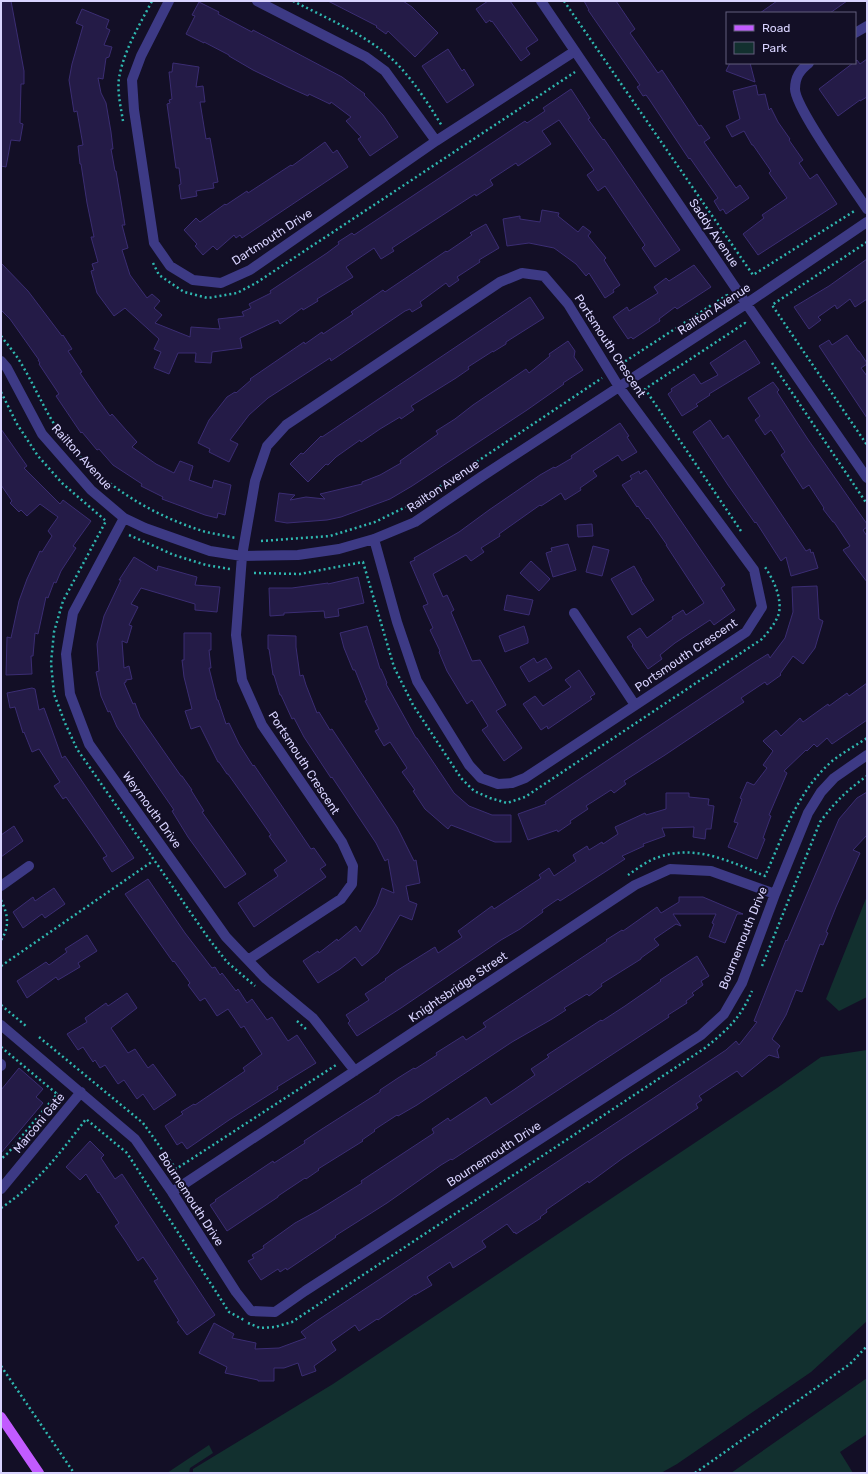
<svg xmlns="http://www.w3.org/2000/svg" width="868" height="1474" viewBox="0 0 868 1474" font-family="Rubik,sans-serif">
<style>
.green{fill:#12302f}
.building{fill:#241b47;stroke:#3b2d73}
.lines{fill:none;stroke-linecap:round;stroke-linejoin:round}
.path{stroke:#2fb8b0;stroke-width:2.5;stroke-dasharray:2 3;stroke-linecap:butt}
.minor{stroke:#3d3a85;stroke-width:10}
.major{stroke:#c25bff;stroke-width:10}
.labels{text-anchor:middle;stroke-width:4;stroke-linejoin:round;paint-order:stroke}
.street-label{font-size:12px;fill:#d9d4ff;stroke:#130f26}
</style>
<rect width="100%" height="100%" fill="#130f26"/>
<!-- green -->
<path class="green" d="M867,896V997L839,1011L826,999Z
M867,1050V1321L811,1372L677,1464L661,1473H193V1469L333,1384L777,1088L821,1057Z
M867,1378V1434L840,1452L853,1473H731Z
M209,1445L213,1453L190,1468L189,1473H167Z"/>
<!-- building -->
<path class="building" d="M1,1H11L24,71V84H21L20,123L23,124L20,141L11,140L6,167L1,166Z
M328,1H403L412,7L438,33L415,57L388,31L386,34L376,27L377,26Z
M488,1H510L538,40L526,48L530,54L521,61L492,21L491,22L490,20L486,23L476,9Z
M584,1H616L635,29L630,33L658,73L662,70L699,126L701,125L710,138L704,142L736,188L740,185L749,198L726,214L723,209L720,211L714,201L718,198L690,158L689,159L649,99L646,95L643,96L637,87L640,85L588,10H589Z
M777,1H847L830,13H760Z
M199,2L219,12L218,14L252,32L253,30L342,77L365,94L364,95L383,115L398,137L370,156L358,139L361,137L346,121L351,117L331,102L330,104L309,94L308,96L288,87L253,70L229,56V55L204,42V43L186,34L195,16L192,15Z
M82,9L109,20L106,28L110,30L104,45L112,47L109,57L106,58L103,79L98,78L101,93L106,103L111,132L113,149H111L115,171H116L125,225H122L128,248L122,250L130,275L147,298L152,294L160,301L154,308L162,315L155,323L190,337L191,327L220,329L218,319L244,316L242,312L251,308L249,304L271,293L270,291L327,253L339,244L338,242L352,233L354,235L525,121L527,123L545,111L543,108L571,89L590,118L588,119L603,140L604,139L680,250L655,267L642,248L645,245L605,186L598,191L587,175L594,170L559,120L542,131L551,144L518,166L516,163L490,180L493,185L476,196L475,194L392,248L394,251L381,259L374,248L346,267L353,277L317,299L318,301L303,310L302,308L280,324L278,320L240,338L242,348L212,352L211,363L195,362L196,353H178L169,374L154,368L161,352L154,349L159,339L125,308L114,316L97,293L91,271L94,270L92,264L98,262L91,237H94L87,203L81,164H80L78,146L83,145L77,111L74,112L69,80L72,64L83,26L76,23Z
M448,49L462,71L464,69L474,85L447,103L422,66Z
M867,59V97L860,101V100L838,116L819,89L857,60L860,64Z
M173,63L199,67L196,87L203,86L205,102H200L206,139L210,138L218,182L213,183L214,188L196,191L197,196L181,199L179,185L181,184L179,168H176L167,104L170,103L169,100L172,99L169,72H172Z
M730,63H750L755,82L726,71Z
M756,85L758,95L765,94L769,110L771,108L778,122L790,139L789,140L803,160L799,163L810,179L817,174L837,204L758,255L743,234L764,218L762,215L787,198L769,173L771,171L753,145H752L744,131L732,137L726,126L740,119L733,91Z
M325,142L333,153L337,150L348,167L242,238L240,235L236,238L234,235L217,250L213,246L203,255L195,246L197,244L184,230L196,218L200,222L225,204L226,205L247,191L248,193L291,165L292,166Z
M542,210L559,213L558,216L578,232L583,226L591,232L588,236L606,258L604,260L620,285L613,290L614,292L605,298L589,273L586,276L576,264L554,248L529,243L507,246L503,219L520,216V219L540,222Z
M486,224L499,248L479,260L480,262L457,277L459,280L449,287L446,283L420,302L422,306L412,312L410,309L405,311L331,361L330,358L268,398L249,415L230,440L238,444L229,462L209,452L210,449L198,443L209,420L227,397L235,392L236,393L251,380L250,379L304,342L305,344L322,332L323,334L353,314L351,312L370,299L383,290L385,292L446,251L447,252L472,235L470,233Z
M867,259V299L855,307L850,299L837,309L835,305L818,317L821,320L809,329L794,307L829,286Z
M1,263L28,291L62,336L63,335L72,349L68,351L82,372L80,373L97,398L110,416L112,414L126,430L137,442L132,447L156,464L174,473L180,461L193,466L189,480L212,488L214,480L231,485L225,515L218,513L217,518L205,515L162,499L163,497L141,486L142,484L113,465L99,449L97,450L82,432L81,433L56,396L59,394L39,364L40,363L38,360H39L10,319L1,310Z
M694,265L711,287L677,309L675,307L659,319L660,321L633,339L631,337L628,339L613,317L627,307L629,311L658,293L654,287L666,278L669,281Z
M530,297L544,318L506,342V344L493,352V351L468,367L469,369L456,378L411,406L414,410L401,419L400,417L380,429L361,442L360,440L336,457L328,465L326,464L308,482L290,464L301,453L303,454L321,436L322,437Z
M847,335L858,351H859L867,363V364L861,368L867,376V418L819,346L829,340L832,345Z
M745,340L760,363L709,394L710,395L696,404L698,406L682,416L668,394L672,391L671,389L694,374L701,384L718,375L710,363Z
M568,341L575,351L574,357L583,370L563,383L564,384L527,410L412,486L390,499L341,517L327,520L287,523L275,521L279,493L295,495L290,500L306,497L325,499L320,494L362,484V482L380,475L401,463L400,461L438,434L436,431L455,419L473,405L526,369L529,373L550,356L549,354Z
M773,382L779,390L777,392L807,438L867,524V527L863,530L867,536V582L843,550L850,546L834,522H833L823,509L824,508L809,485L803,489L781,455L785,452L771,430L765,435L755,420L760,416L748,398Z
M710,420L723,439L728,435L806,551L810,549L811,553L813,552L818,568L791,576L786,557L781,561L756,522L755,523L728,485L693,432Z
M620,423L629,436L627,437L637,452L622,461L618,455L593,471L597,476L580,488L581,490L565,500L561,493L541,506L540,505L499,534L500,536L481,548L484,552L471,561L466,555L433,574L443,597L447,595L454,610L451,612L472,661L480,660L506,705L496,711L522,748L504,761L482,730L488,726L472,700L467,704L447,671L439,652L440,651L430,630L433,628L423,606L428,604L410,562L415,560L414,558L459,532L489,510L540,475L554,467L555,468L572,458L571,456Z
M1,429L27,466L24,468L60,504L63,500L91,521L73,546L76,548L61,571L56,583L54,582L48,598L46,597L38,634L35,633L33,656H31L32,674L6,675L7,637L11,638L19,601L27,579L40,551L42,552L52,536L48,531L58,517L40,504L27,516L21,510L19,512L10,503L12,501L1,485Z
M646,470L725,585L721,588L735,610L714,625L710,620L675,643L660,655L662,659L648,669L632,646L633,645L627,637L640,628L647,638L673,619L672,617L683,610L686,615L704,603L666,545H667L648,518L647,519L638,506L637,507L622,485L632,479L630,476L639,471L640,474Z
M592,524L593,536L578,537L577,525Z
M568,544L576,570L553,577L546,553L552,551L551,548Z
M593,546L609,550L602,576L586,572Z
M134,557L157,571L158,566L197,577L195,585L220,587L217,612L195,610V604L141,588L131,604L138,607L129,625L132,626L127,643L122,641L124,668L129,666L132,679L126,680V682L124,683L133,704L135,703L140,717L181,776H182L192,790H191L204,811L202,812L246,874L225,888L188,837L172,811L174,810L117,727L110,711L108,712L101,696L96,672L99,671L97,644L104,616L121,580H119Z
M531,561L550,579L539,591L520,573Z
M634,566L642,580H641L654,600L632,615L611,579Z
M358,577L364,603L338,609L339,616L325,618L324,611L284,613V615L270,616L269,588H292L328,583V584Z
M817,586L819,619L823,621L815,648L803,664L793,656L780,674L781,675L767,685L765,682L741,698L744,702L665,755L624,781L626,784L614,793L611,790L586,806L588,809L570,821L571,823L558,832L557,830L528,840L518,814L546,804L545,802L755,662L768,654L770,658L785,638L793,612L792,587Z
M507,595L533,600L529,615L504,610Z
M367,626L380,669H381L387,683L386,684L416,738H417L454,793L469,806L492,815H511V842H495L451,825L448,829L425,809L413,791L415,790L402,772L407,768L390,742L384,746L375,731L379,729L365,701L367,700L355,670H353L344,648L340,633Z
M524,626L528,639V643L505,652L499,636Z
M184,633H211V650H209L211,668H209L217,700H218L226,724L229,723L239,744L253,766L254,765L311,849L314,848L326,865L320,869L326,877L254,927L238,903L278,876L274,870L287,861L269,836L271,835L255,812L228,774H227L219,762H218L200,726L191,729L185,711L192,709L184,677L182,660H184Z
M268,635L296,636V647L300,676L303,675L306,685L317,713L319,712L330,730L332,729L397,827L414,861L416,860L420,883L406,886L409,901L417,904L412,920L400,915L378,953L362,966L355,957L340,969L318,983L303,961L318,951L319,953L337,939L338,941L356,926L360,932L376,905L382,888L394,893L388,859L385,861L376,843L332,777L331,778L304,737L294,718L292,719L281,695H280L274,675H273L269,649H268Z
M534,658L537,663L546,658L552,668L529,682L520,667Z
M579,670L595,694L590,697L592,699L548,729L547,726L541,730L523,704L535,696L543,706L571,687L565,680Z
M867,683V720L832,744L827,738L817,747L814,744L807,751L806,750L784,771L787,773L769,815L771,816L763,838L765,839L757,859L728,847L738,823L734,822L742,799L740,798L747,782L754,785L767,768L763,765L773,751L763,741L776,730L781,736L800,718L803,722L828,704L829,706L847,693L849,696Z
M32,688L35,689L39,710L44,708L62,758L65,756L134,858L112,872L103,858L107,856L92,834L66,797L63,799L54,786L60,782L39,749L32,752L24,732L23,733L15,707L10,708L7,693Z
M867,792V835L853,850L860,853L836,907L826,932L828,933L823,945L820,944L802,992L796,990L786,1015L772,1039L780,1046L777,1050L779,1058L769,1055L742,1077L737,1071L699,1096L702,1100L696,1104L698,1108L623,1158L589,1183L588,1181L546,1210L547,1212L540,1217L541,1218L516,1234L515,1232L514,1233L507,1224L482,1241L486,1247L453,1268L450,1262L427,1277L432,1285L415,1295V1294L378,1320L377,1319L359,1331L355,1325L331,1342L336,1350L314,1366L316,1371L302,1376L298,1363L284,1368H274V1381H258V1380L225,1373L227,1367L199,1353L214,1323L234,1334L232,1338L256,1343L255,1349L279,1348L306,1338L301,1332L318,1320L699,1068L726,1050L736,1041L739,1045L757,1022L754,1021L786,940L787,941L839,819L857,798Z
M666,793H689V797L709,799L708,805L714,806L711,829H706L705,839L693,837L694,827L662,828L665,836L643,844L644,846L622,856L625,859L560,901L558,899L542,910L543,912L520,929L501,940L401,1008L357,1036L348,1023L350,1021L346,1015L369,1000L365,994L386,980L385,979L398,970L435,947L438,953L462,937L458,931L492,906L494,909L541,878L539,875L549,868L554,876L576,861L573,855L587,846L589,850L602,842L603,844L618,834L615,827L645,813L646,815L666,809Z
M14,826L23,841L1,857V835Z
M148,879L185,933L212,968L215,967L220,975L222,973L236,991L238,989L247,1003L252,999L267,1020L272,1017L288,1041L297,1035L316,1063L277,1087L278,1089L229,1120L187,1149L182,1142L177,1145L165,1126L183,1114L181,1112L194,1104L195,1105L245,1071L243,1068L262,1054L244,1026L241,1028L228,1009L217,1016L205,998L200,1001L188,985L190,983L174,961L173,962L125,894Z
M54,888L65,904L45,918L42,914L23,928L13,912L33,897L35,901Z
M679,897H703L743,914H737L725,943L709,937L714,924L712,923L716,914H673L681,926L676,924L654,939L659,945L641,958V959L601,984L602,986L589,996L587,994L564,1008L566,1010L552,1019L512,1042L417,1105L398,1116L397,1115L374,1130L375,1131L362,1140L363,1141L318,1169L319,1170L306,1179L305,1178L278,1196V1197L227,1231L210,1205L216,1201L215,1200L273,1161L274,1163L305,1143L304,1141L322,1129L380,1092V1090L398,1078L414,1068L415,1069L437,1055L436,1053L463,1036L466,1040L486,1027L483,1023L607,941L606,940L622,930L623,931L657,907L661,913L679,902Z
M87,935L97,951L78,963L80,967L58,980L56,977L27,998L17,981L46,962L49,965L67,952L65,949Z
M697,956L709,976L701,981L703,985L692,993L694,995L686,1001L687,1003L668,1015L669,1017L452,1160L451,1159L441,1165L387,1203L335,1236L336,1237L287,1270L286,1268L280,1272L278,1269L261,1280L248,1261L254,1258L252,1255L264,1248L263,1246L295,1223L317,1211L362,1183L361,1181L434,1133L432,1129L448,1118L450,1121L486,1097L491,1105L515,1089L535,1075L531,1069L549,1057L547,1055L601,1020L602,1021L625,1006L661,981L660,980Z
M127,993L137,1008L111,1028L128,1053L135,1049L148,1068L153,1064L176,1095L154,1110L143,1094L137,1099L124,1080L118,1084L105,1065L100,1068L95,1060L93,1062L83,1047L78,1050L67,1034L87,1022L85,1018L106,1003L108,1006Z
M19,1068L43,1089L36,1097L43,1103L1,1153V1090Z
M90,1141L104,1155L101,1158L115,1179L122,1174L215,1315L187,1335L177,1322L179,1321L154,1281L158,1279L143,1257L138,1261L126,1242L115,1226L119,1223L99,1192L98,1193L86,1174L80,1180L66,1167Z"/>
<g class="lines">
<!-- path -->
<path class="path" d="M293,1C328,19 372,37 399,66C416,84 429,105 442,126
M564,1L753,275L856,210
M123,121C121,108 117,92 119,78C124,50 139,26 152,1
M867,242L772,305L867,445
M153,263L159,275L184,292L208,298L237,293L256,283L575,72
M1,336C7,344 14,352 19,360C36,387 47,418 67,442C102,485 153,516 206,532C216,534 226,536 236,538
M772,363L867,504
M621,364L727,295L726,294
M1,392L17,424L38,456L62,483L106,521L63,601L54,632L51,663L54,694L65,723L77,749L209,939L227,962L255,986
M741,531L645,389L745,323L746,324
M129,535L174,555L206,565L230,569
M261,541L330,536L375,522L418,501L602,378
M254,573L300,574L363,562L394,667L413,705L461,778L474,791L490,798L507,803L525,797L762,639C768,632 776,623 779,613C782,597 773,579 765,567
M628,875C637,869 648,860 659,857C697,844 731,862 765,876C783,836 797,792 831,762C842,753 855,746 867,738
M1,900C8,914 10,927 1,940
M1,966L153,861
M762,966L820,822C835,802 846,791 867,776
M1,1005L26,1026
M297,1021L307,1030
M39,1037L143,1123L176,1169L336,1065
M1,1047L57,1094L8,1153L1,1159
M57,1094L62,1095
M1,1208C36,1185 61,1152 86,1119L127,1153L229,1312L244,1320
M248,1323L260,1328L275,1327L292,1322L705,1048C728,1029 740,1019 752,991
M1,1366L74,1473
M695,1473L850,1364L867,1346"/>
<!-- minor -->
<path class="minor" d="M169,1L141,56L132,80L134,110L154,243L170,266L193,280L221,283L250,270L436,141L575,51
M257,1L366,57L385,71L436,141
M541,1L741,296L867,478
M855,33L867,26
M809,63C800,70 795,77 795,89C795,108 854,189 867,209
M1,361L7,368L42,434L91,490L124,518L145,528L210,551L242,556L298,555L339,549L374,539L415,522L481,477L746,304L867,222
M124,518L73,613L66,654L70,694L89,744L226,937L266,979L313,1018L355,1071
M574,613L635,705
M1,886L29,866
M248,960L341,899L352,884L353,866L342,842L262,725L242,680L236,635L242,556L255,481L267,446L286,425L500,282L522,273L544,276L568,304L619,387L754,570L762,607L746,632L525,778L512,783L498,784L481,778L469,765L417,681L397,622L374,539
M1,1025L135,1139L172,1192L236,1292L251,1311L275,1312L305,1291L701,1035L724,1014L742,983L775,894L808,813L821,792L834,778L867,755
M1,1064V1066
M1,1189L81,1092
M172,1192L635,885L670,869L711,871L775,894"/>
<!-- major -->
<path class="major" d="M1,1417L39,1473"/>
</g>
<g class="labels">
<!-- street labels -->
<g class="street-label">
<text transform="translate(714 233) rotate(56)" y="4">Saddy Avenue</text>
<text transform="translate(272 237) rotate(-33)" y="4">Dartmouth Drive</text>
<text transform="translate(714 309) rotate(-33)" y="4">Railton Avenue</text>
<text transform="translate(610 346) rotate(57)" y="4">Portsmouth Crescent</text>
<text transform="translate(82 457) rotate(48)" y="4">Railton Avenue</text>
<text transform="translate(443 486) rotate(-34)" y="4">Railton Avenue</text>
<text transform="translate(686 655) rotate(-34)" y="4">Portsmouth Crescent</text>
<text transform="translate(304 763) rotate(57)" y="4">Portsmouth Crescent</text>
<text transform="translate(152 810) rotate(54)" y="4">Weymouth Drive</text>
<text transform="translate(743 938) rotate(-68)" y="4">Bournemouth Drive</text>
<text transform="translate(458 987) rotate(-34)" y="4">Knightsbridge Street</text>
<text transform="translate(39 1123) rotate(-51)" y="4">Marconi Gate</text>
<text transform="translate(494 1154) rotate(-33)" y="4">Bournemouth Drive</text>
<text transform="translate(191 1199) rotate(57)" y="4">Bournemouth Drive</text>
</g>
</g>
<!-- border -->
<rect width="868" height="1474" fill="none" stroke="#d9d4ff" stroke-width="4"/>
<!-- legend -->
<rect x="726" y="12" width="130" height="52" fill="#130f26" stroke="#625e7d"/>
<rect x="734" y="25" width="20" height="6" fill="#c25bff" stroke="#625e7d"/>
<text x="762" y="32" font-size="12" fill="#d9d4ff">Road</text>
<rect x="734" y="42" width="20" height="12" fill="#12302f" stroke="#625e7d"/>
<text x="762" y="52" font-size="12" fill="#d9d4ff">Park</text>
</svg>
